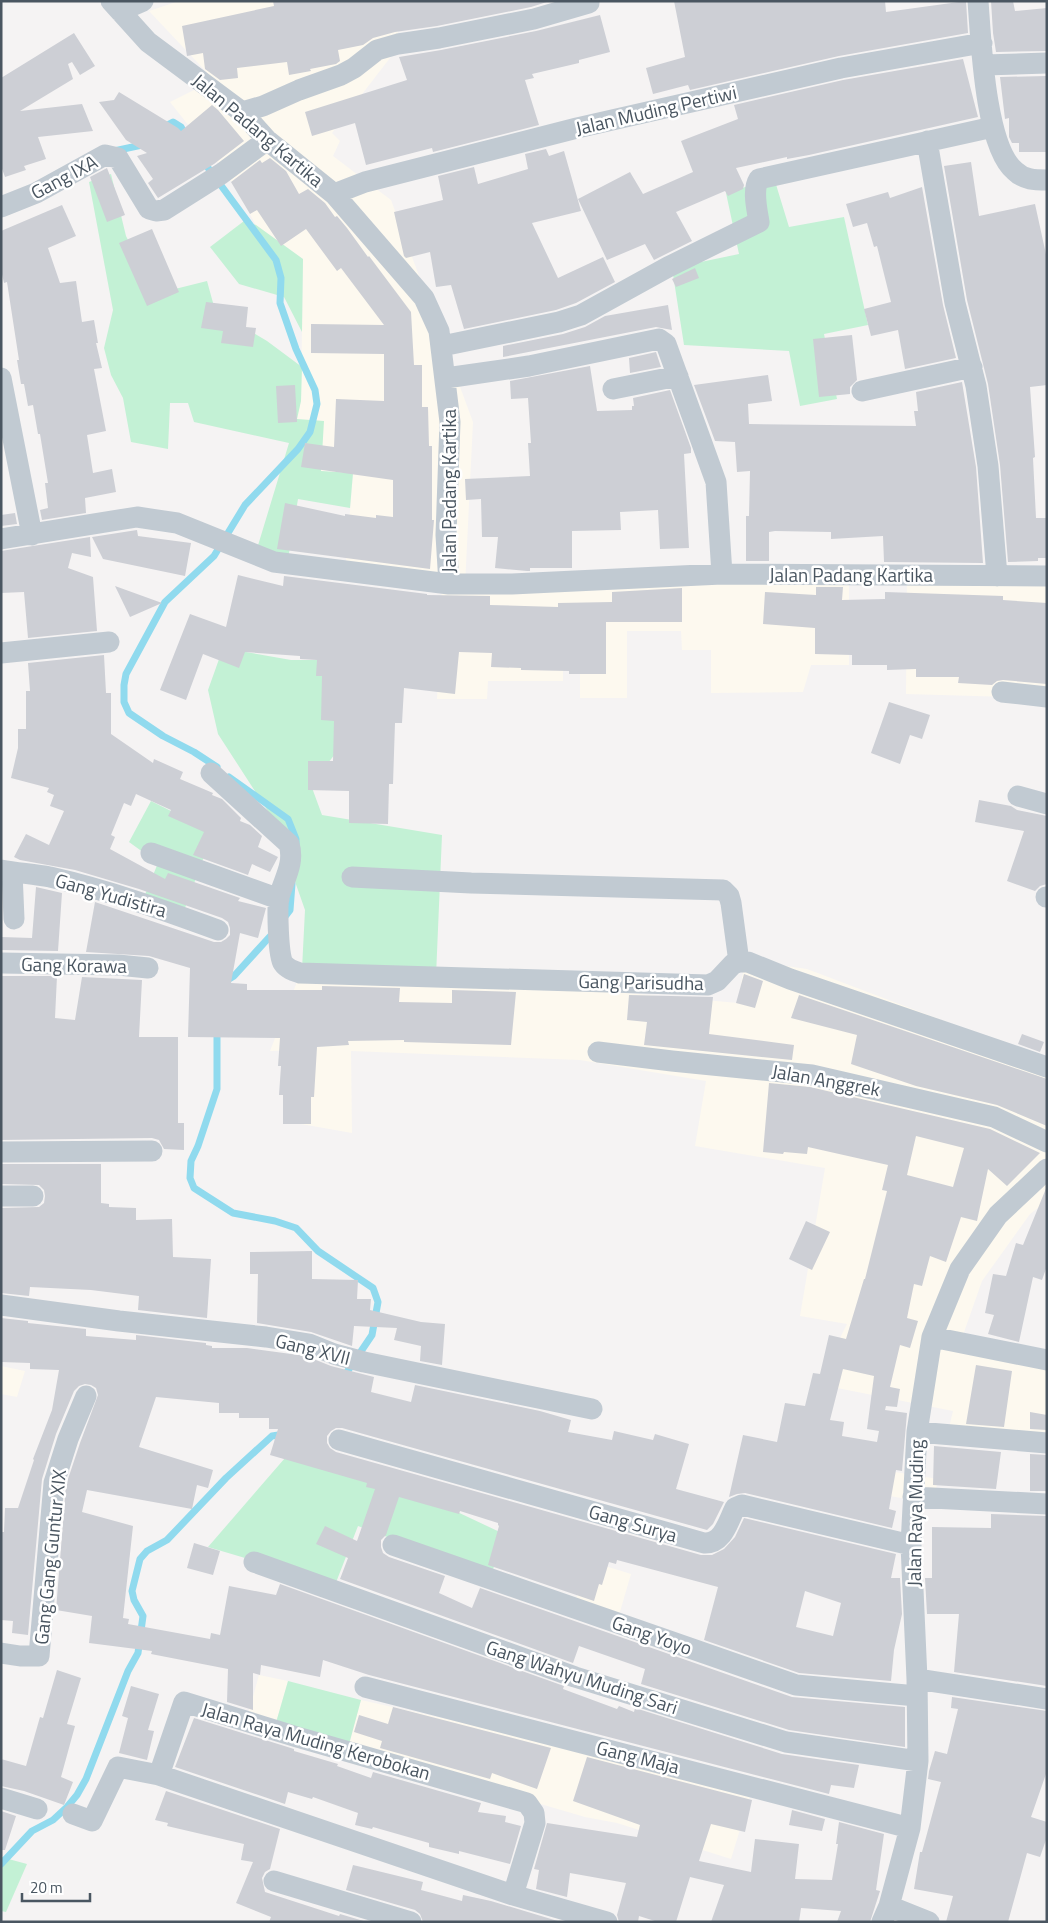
<svg xmlns="http://www.w3.org/2000/svg" width="1048" height="1923" viewBox="0 0 1048 1923" font-family="'Titillium Web',sans-serif">
<style>
.commercial{fill:#fdf9ef}
.green{fill:#c3f1d5}
.lines{fill:none;stroke-linecap:round;stroke-linejoin:round}
.stream{stroke:#90daee;stroke-width:7}
.building{fill:#cdcfd5;fill-rule:evenodd}
.minor{stroke:#c1cad2;stroke-width:21}
.labels{text-anchor:middle;stroke-width:5;stroke-linejoin:round;paint-order:stroke}
.street-label{font-size:19px;fill:#4a5661;stroke:#fff}
</style>
<rect width="100%" height="100%" fill="#f5f3f3"/>
<!-- commercial -->
<path class="commercial" d="M179,1H393L400,45L332,133L340,141L333,156L391,200L473,422L465,586L849,578V665H811L803,692L711,693V650H682L681,631H627V698H580V668H563V681H488L487,699H437L442,585L345,573L353,473L321,471L323,421L296,420L301,401L303,259L256,225L227,174L170,102L214,80L149,11Z
M1047,568V698L906,694L907,576Z
M745,960L807,969L1047,1060V1201L1030,1214L982,1281L962,1338L1047,1357V1446L947,1436L953,1411L817,1384L847,1324L800,1316L825,1168L695,1146L706,1081L580,1060L351,1051L352,1133L301,1124L303,1050L270,1051L302,969L436,976L738,1003Z
M1,1366L25,1371L17,1397L1,1394Z
M895,1472L938,1479L933,1504L890,1496Z
M589,1561L631,1574L617,1622L573,1607Z
M259,1675L288,1681L275,1726L247,1718Z
M361,1700L753,1787L731,1859L617,1823L585,1817L348,1748Z"/>
<!-- green -->
<path class="green" d="M111,174L126,236L155,294L207,281L215,310L267,341L302,367L301,401L297,419L324,421L321,471L353,473L350,508L298,499L288,559L256,552L289,443L194,422L188,403H170L168,449L131,442L123,398L111,375L104,348L113,310L89,182Z
M774,178L789,227L844,217L868,325L824,334L837,399L800,406L789,351L684,345L672,268L739,254L726,193Z
M244,221L256,225L303,259L302,332L284,297L239,284L210,247Z
M223,648L291,660H329L342,745L311,785L322,815L442,835L436,976L302,969L305,910L273,819L218,734L208,690Z
M151,801L213,832L182,916L142,902L158,863L129,842Z
M298,1443L417,1493L504,1534L491,1576L358,1526L335,1585L208,1547Z
M288,1681L361,1700L348,1748L275,1726Z
M1,1857L27,1864L6,1912L1,1911Z"/>
<g class="lines">
<!-- stream -->
<path class="stream" d="M162,128L173,122L181,127L187,138
M114,151L142,145L144,143
M203,161L276,260L281,278L280,303L296,349L315,390L317,404L310,432L298,449L245,505L214,556L165,602L126,674L124,685V702L129,713L163,736L194,752L217,767
M229,777L288,819L296,839V844
M283,919L290,910L292,884
M224,982L234,976L274,932
M217,1029V1089L198,1146L191,1161L190,1178L194,1188L233,1213L275,1221L296,1228L318,1251L373,1288L378,1302L372,1335L343,1378
M1,1864L32,1831L53,1820L67,1807L77,1795L86,1779L128,1671L138,1653L143,1616L134,1600L132,1591L140,1559L147,1551L167,1540L226,1478L272,1436L285,1434"/>
</g>
<!-- building -->
<path class="building" d="M273,1H550L531,7L437,26L395,32L373,38L363,45L338,50L340,61L336,64L310,69L311,71L289,75L287,62L237,68L238,78L220,80L205,69L203,53L187,56L182,26L274,6Z
M674,1H885L886,12L966,1L968,33L839,56L690,90L688,85L653,94L646,68L685,57Z
M991,1H1013L1015,11L1047,8V51L996,52L993,33Z
M600,15L610,52L579,60V63L532,74L534,78L525,80L539,125L433,152L432,148L366,165L355,123L312,136L305,112L407,80L399,57L441,50L536,31Z
M74,33L95,66L80,75L72,62L68,64L73,79L20,111L82,104L93,131L38,137L46,159L24,166L26,170L5,177L1,166V78Z
M963,59L978,117L809,155L787,159V157L736,168L744,185L743,189L728,196L725,191L676,212L692,241L654,260L645,244L607,260L578,199L630,172L643,194L693,172L681,141L738,119L734,105L843,80Z
M1047,76V152H1019V143H1012L1009,137V118L1005,119L1000,77Z
M119,92L178,128L181,131L212,105L218,110L244,141L214,164L158,198L148,183L153,179L137,156L147,153L126,140L99,102L114,100Z
M546,149L549,156L564,151L581,211L532,223L558,278L603,257L615,282L576,303L556,310L464,329L451,285L436,287L430,252L406,258L404,256L394,212L443,200L438,176L474,167L478,184L528,169L525,154Z
M270,158L286,171L299,194L308,189L325,203L335,217L337,216L347,228L368,257L369,256L411,312L414,365H422V407H428L429,446H432V520H434L430,569L277,549L285,503L345,516V514L376,518V515L393,517V480L301,467L305,443L334,447L336,399L384,401V354L311,353V324L384,325L341,268L337,271L306,229L281,246L257,210L250,214L231,182L260,160L262,163Z
M971,162L979,216L1035,204L1047,259V385L1030,387L1035,457L1033,458L1036,518H1047V558H1038V561L1008,562L1000,465L988,384L967,300L944,166Z
M107,168L125,215L107,222L90,177Z
M922,187L943,305L956,358L905,369L898,330L871,336L864,309L891,302L877,246L874,247L867,223L853,227L846,204L888,192L890,198Z
M62,205L76,236L48,248L60,283L76,281L82,322L94,320L98,343H96L102,368L94,369L106,431L87,435L93,473L112,469L116,492L85,498L86,513L42,520L40,510L48,508L45,483H48L40,434H38L33,405L28,406L24,384H21L17,360H19L7,282L4,283L1,270V231Z
M152,229L179,292L147,306L119,243Z
M695,268L699,278L676,287L672,279Z
M206,302L248,307L246,327L256,328L253,347L221,343L223,331L201,328Z
M668,305L672,330L656,327L503,357V346L563,334L585,327L605,316Z
M852,335L857,380L850,387V394L819,397L813,339Z
M656,352L661,367L630,373L629,358Z
M590,366L597,411L632,410V406H634L633,398L670,390L691,448V453L684,454L689,548L660,549L658,510L620,512L621,530L572,531V568H530V571H527L495,568L498,537H482L481,499L466,500L465,479L530,476L528,443H531L528,398L511,399L510,381Z
M768,375L772,401L748,404L749,424L916,426L914,411H918L916,392L962,382L976,467L983,563L884,562L883,536L831,539V532L775,531L769,532V561H746V516H749L750,471L737,472L735,442L715,441L694,385Z
M295,385L297,422L278,423L276,386Z
M15,513L17,524L1,526V515Z
M137,530L138,536L191,543L185,576L103,559L92,537Z
M90,537L91,557L72,553L68,568L93,577L97,631L28,638L24,592L1,593V551Z
M238,575L283,586L284,576L427,594V595L490,596V605L558,607V603L612,602V592L682,588V622H606V674H569V671L521,670V668L491,667L492,653L459,652L455,694L404,688L402,723H395L393,784H389L388,824L349,823V791L308,790V761H333L334,721L321,720L322,676H316L317,660L300,659V656L245,652L239,668L203,654L186,700L160,690L190,614L226,627Z
M115,586L162,603L130,617Z
M816,587H843L842,600L885,599V592L1003,596V600L1047,603V684L1003,680L997,681L992,685L958,683L959,677H916V669L887,670V665H852V655L815,654V628L763,624L765,592L816,595Z
M104,655L106,693H111V734L153,763L154,759L183,772L180,779L213,793L212,795L222,799L241,818L240,821L250,825L262,836L258,847L278,857L270,872L252,864L248,875L193,855L204,832L168,816L171,810L136,794L131,806L124,803L111,835L115,837L110,849L165,879L168,873L240,898L238,901L266,908L258,938L240,933L231,983L247,984V990H322V986L400,988L399,1002L452,1003V990L516,992L511,1045L404,1042V1040L348,1041L349,1045L317,1047L314,1097H311V1124H283V1095H279L281,1066H278L280,1038L188,1037L190,968L149,956L86,952L95,902L214,942H221L226,939L230,935V928L228,922L222,918L139,889L75,870L20,860L14,857L26,834L49,845L64,811L50,806L54,795L47,792L49,788L11,778L18,748V729H26V691H30L28,663Z
M889,702L930,715L922,739L910,735L900,764L871,753Z
M979,800L1011,806L1017,810L1047,816V884L1040,886L1035,891L1007,881L1024,831L975,822Z
M36,887L62,893L58,951L1,950V937L32,938Z
M744,974L763,981L755,1008L736,1003Z
M1,976H57L55,1018L75,1020L82,977L142,980L139,1037H178V1123H184V1150L164,1149L159,1140L152,1138L1,1140Z
M629,995L713,997L709,1034L794,1045L792,1060L644,1045L647,1022L627,1020Z
M799,995L1047,1079V1126L997,1105L916,1086L851,1064L857,1035L791,1018Z
M1022,1034L1044,1042L1040,1052L1018,1044Z
M769,1083L810,1087L990,1129L1040,1153L1007,1186L988,1169L977,1221L961,1217L946,1262L930,1256L922,1286L914,1284L907,1318L918,1321L910,1348L900,1345L890,1387L900,1389L897,1407L886,1406L885,1410L907,1413L902,1471L896,1470L889,1509L896,1511L892,1528L745,1493L737,1494L729,1497L743,1435L777,1442L785,1403L805,1406L813,1373L820,1374L829,1335L846,1339L864,1279H865L887,1191L882,1190L888,1165L808,1147L807,1154L784,1152L783,1154L763,1152ZM916,1136L964,1148L953,1187L907,1175ZM843,1369L874,1376L867,1429L879,1431L877,1442L842,1436L844,1422L830,1420Z
M1,1164H101V1203L109,1204V1207L136,1208V1220L172,1219L173,1257L211,1259L207,1318L138,1310L139,1296L91,1290L30,1287L29,1296L1,1293V1208L39,1207L44,1203L45,1196L44,1190L39,1185L1,1184Z
M1047,1186V1266L1042,1280L1033,1277L1019,1342L988,1334L994,1315L985,1313L993,1274L1006,1276L1016,1243L1023,1245Z
M806,1221L830,1232L812,1270L789,1259Z
M312,1251V1279L358,1280L357,1299H371L370,1310L421,1322L445,1324L442,1365L420,1361L421,1346L394,1340L397,1328L354,1326L352,1346L311,1332L257,1323L258,1274H250V1252Z
M1,1318L28,1321V1323L86,1329V1336L136,1340V1335L206,1343V1345L212,1346V1348H247L306,1356L331,1366L374,1377L371,1392L411,1402L415,1385L540,1411L571,1420L568,1432L612,1440L614,1431L653,1440L655,1434L689,1444L676,1489L724,1502L713,1524L707,1530L342,1428H336L331,1431L327,1436V1443L330,1448L336,1452L701,1555H712L724,1549L735,1537L744,1518L896,1554L891,1578H900L902,1614L894,1650L891,1681L799,1673L704,1640L718,1587L617,1560L616,1564L609,1562L602,1585L599,1584L594,1601L488,1565L499,1526L498,1525V1523L460,1511L459,1514L399,1497L386,1535L381,1540V1547L383,1553L389,1557L445,1576L439,1593L472,1608L480,1588L792,1697L905,1707V1747L789,1730L641,1684L645,1669L579,1646L573,1663L340,1579L348,1558L316,1544L325,1526L357,1541L375,1489L366,1487L367,1483L270,1455L278,1429H269V1418H239V1413H219V1403L156,1397L139,1447L213,1470L208,1488L197,1485L192,1509L87,1490L82,1512L133,1526L123,1618L129,1619L128,1624L210,1639L211,1633L220,1635L229,1586L276,1595L280,1584L564,1686L563,1689L617,1709L619,1706L634,1712L635,1708L782,1754L859,1765L854,1788L831,1785L829,1794L369,1675L323,1660L320,1677L261,1665L260,1675L253,1673V1710L227,1702L228,1669L151,1654L152,1651L89,1643L92,1616L56,1610L66,1485L80,1443L98,1395L96,1388L91,1385L85,1384L79,1386L74,1391L56,1434L42,1479L28,1635L12,1633L13,1621L1,1620V1532H4L5,1508H18L34,1460L33,1459L52,1410L59,1370L30,1369V1363L1,1362ZM805,1591L841,1603L833,1636L796,1627Z
M976,1365L1012,1371L1004,1427L966,1424Z
M1030,1412L1047,1415V1430L1030,1429Z
M934,1446L1001,1452L996,1489L933,1485Z
M1030,1454L1047,1455V1491H1030Z
M991,1514L1047,1516V1686L954,1672L959,1614H927L925,1578H932V1527L991,1528Z
M194,1543L220,1551L213,1575L187,1568Z
M57,1670L81,1678L67,1724L75,1726L61,1777L73,1782L64,1805L24,1791L1,1786V1759L26,1766L40,1717L43,1718Z
M131,1686L159,1694L148,1730L154,1731L147,1760L119,1753L128,1718L122,1716Z
M952,1697L1047,1711V1771L1031,1817L1047,1822V1837L1040,1857L1027,1853L1008,1922H946L953,1896L914,1889L920,1852H922L941,1782L928,1779L929,1771L935,1751L947,1754L958,1709L951,1708Z
M393,1707L551,1748L537,1789L492,1773L490,1779L380,1748L382,1741L354,1732L359,1715L388,1724Z
M194,1718L294,1749V1751L338,1764L337,1766L371,1778L373,1772L481,1803L478,1812L506,1816L505,1822L521,1826L510,1864L459,1851V1854L429,1847V1843L373,1827L372,1829L355,1825L358,1813L313,1797L312,1799L288,1792L285,1804L175,1767Z
M587,1757L752,1800L745,1832L711,1824L699,1861L751,1872L755,1839L799,1844L795,1879L832,1880L838,1844H836L839,1822L884,1834L876,1890L880,1891L870,1922H837L841,1911L801,1908L799,1922H711L724,1885L690,1877L676,1922H658L639,1916L638,1922H619L617,1915L626,1883L570,1873L567,1897L536,1889L539,1870L534,1869L547,1823L637,1837L640,1825L573,1801Z
M166,1791L280,1829L270,1869L265,1872L262,1878L265,1892L339,1916L340,1914L367,1922H269L271,1917L236,1903L253,1862L241,1860L244,1844L167,1826L168,1823L155,1820Z
M792,1810L825,1819L822,1831L789,1825Z
M1,1811L16,1816L5,1850H1Z
M353,1865L423,1882L421,1890L462,1901L463,1895L491,1901L561,1922H423L420,1914L415,1910L346,1890Z"/>
<g class="lines">
<!-- minor -->
<path class="minor" d="M111,1L148,42L242,112L267,140L334,194L424,298L439,331L450,422L446,535L449,584H512L722,574L1047,576
M978,1C981,40 985,147 1015,171C1024,180 1035,180 1047,180
M120,11L143,1
M984,65L1047,63
M242,112L263,106L299,90L341,75L354,68L377,50L398,44L439,38L534,19L589,3
M927,141L955,303L976,386L988,466L997,576
M334,194L365,182L577,128L841,68L982,43
M1,207L36,193L105,155L118,158L149,209L156,211L164,210L221,174L267,140
M442,346L559,322L581,315L668,267L759,222C757,209 752,190 759,179L993,127
M1,378L32,535
M446,378L529,366L659,339L666,344L716,482L722,574
M613,389L678,376
M862,391L972,367
M1,539L137,517L177,523L274,562L449,584
M1,653L109,642
M1002,692L1047,697
M211,773L289,844C295,863 284,879 279,897C277,906 278,956 283,963C287,969 294,971 300,973L708,985L717,981L733,964L739,962H748L790,979L1047,1067
M1018,796L1047,804
M151,853L279,899
M1,870C18,873 34,874 50,877C108,890 163,910 218,930
M12,872L14,919
M352,877L471,883L723,890L729,896L731,903L739,962
M1046,897H1047
M1,963L118,965L148,968
M598,1052L672,1061L812,1075L994,1117L1047,1142
M1,1152L152,1151
M1,1196H33
M1,1305L119,1321L266,1337L309,1344L334,1354L364,1362L592,1409
M932,1337L1047,1360
M917,1432L1047,1443
M339,1440L704,1543C723,1544 728,1522 735,1508L742,1505L911,1545
M913,1497L1047,1504
M393,1545L796,1685L917,1696
M254,1562L575,1677L786,1742L918,1761
M1,1653L20,1656H39L54,1483L68,1439L86,1396
M917,1679L1047,1699
M365,1687L910,1828
M159,1775L184,1702L297,1737L527,1803L534,1813L535,1823L513,1895
M1,1798L37,1809
M73,1814L92,1821L118,1767L159,1775L513,1895L607,1922
M274,1881L411,1922
M889,1906L929,1922
M882,1922L889,1906L910,1828L918,1761L917,1679L911,1545L917,1432L932,1337L960,1269L998,1215L1047,1169"/>
</g>
<g class="labels">
<!-- street labels -->
<g class="street-label">
<text transform="translate(656 110) rotate(-13)" y="7">Jalan Muding Pertiwi</text>
<text transform="translate(258 130) rotate(40)" y="7">Jalan Padang Kartika</text>
<text transform="translate(64 177) rotate(-28)" y="7">Gang IXA</text>
<text transform="translate(449 491) rotate(-90)" y="7">Jalan Padang Kartika</text>
<text x="851" y="582">Jalan Padang Kartika</text>
<text transform="translate(111 895) rotate(16)" y="7">Gang Yudistira</text>
<text transform="translate(74 965) rotate(1)" y="7">Gang Korawa</text>
<text transform="translate(641 982) rotate(1)" y="7">Gang Parisudha</text>
<text transform="translate(826 1080) rotate(10)" y="7">Jalan Anggrek</text>
<text transform="translate(313 1349) rotate(14)" y="7">Gang XVII</text>
<text transform="translate(915 1513) rotate(-89)" y="7">Jalan Raya Muding</text>
<text transform="translate(633 1523) rotate(16)" y="7">Gang Surya</text>
<text transform="translate(50 1557) rotate(-84)" y="7">Gang Gang Guntur XIX</text>
<text transform="translate(652 1635) rotate(19)" y="7">Gang Yoyo</text>
<text transform="translate(582 1677) rotate(18)" y="7">Gang Wahyu Muding Sari</text>
<text transform="translate(316 1741) rotate(16)" y="7">Jalan Raya Muding Kerobokan</text>
<text transform="translate(638 1757) rotate(14)" y="7">Gang Maja</text>
</g>
</g>
<!-- border -->
<rect width="1048" height="1923" fill="none" stroke="#4a5661" stroke-width="5"/>
<!-- scale -->
<path d="M22 1893v8h68v-8" fill="none" stroke="#4a5661" stroke-width="2.5"/>
<text x="30" y="1893" font-size="15" fill="#4a5661" stroke="#ffffff" stroke-width="4" paint-order="stroke">20 m</text>
</svg>
